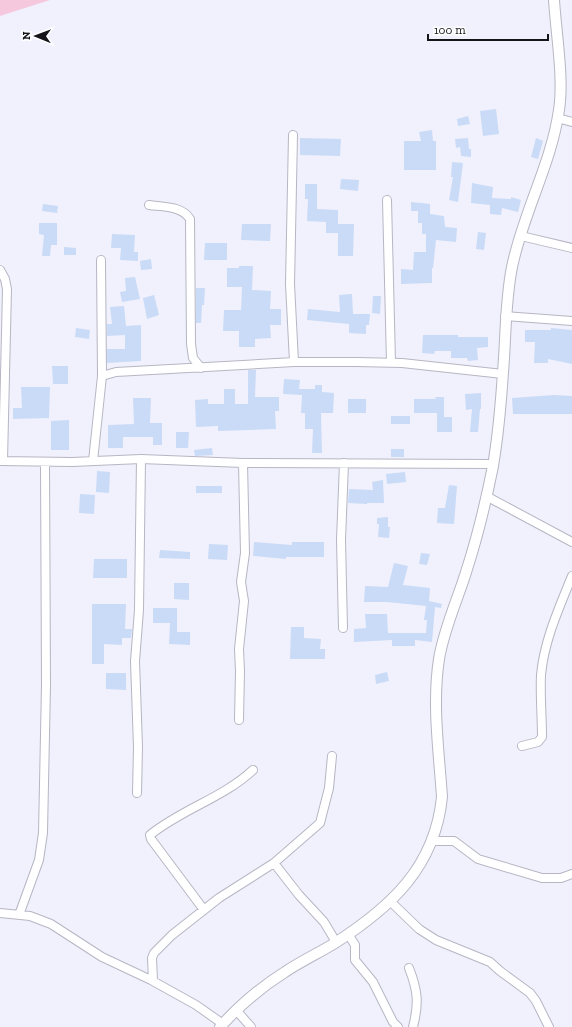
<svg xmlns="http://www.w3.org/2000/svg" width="572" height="1027" viewBox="0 0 572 1027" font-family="'Zilla Slab',serif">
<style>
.green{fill:#f6c8dd}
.building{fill:#c9dbf6}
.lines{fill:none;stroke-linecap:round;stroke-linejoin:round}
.minor-casing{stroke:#b6b6c4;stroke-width:10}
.tertiary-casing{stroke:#b6b6c4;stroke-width:12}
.minor{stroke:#fff;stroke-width:8}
.tertiary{stroke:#fff;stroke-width:10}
</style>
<rect width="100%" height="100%" fill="#f1f1fd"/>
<!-- green -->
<path class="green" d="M0,0H50L0,16Z"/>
<!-- building -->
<path class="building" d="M496,109L499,134L483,136L480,111Z
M468,116L470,124L458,126L457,119Z
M432,130L433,141H436V170H404V141H421L419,132Z
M300,138L341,139L340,156L300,155Z
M468,138L469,149H471V157L461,156L460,147L456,148L455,139Z
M536,138L543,141L538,159L531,157Z
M452,162L463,163L458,202L449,200L453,177H451Z
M341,179L359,180L358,191L340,189Z
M472,183L493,187L492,198L511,199V197L521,200L518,212L502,208L501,215L490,214V205L471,203Z
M305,184H317V209L338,210V224H354L353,256H338V233H326V222L307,221L308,199H305Z
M411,202L430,204V214L444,216L445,227L457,228L456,242L436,240L433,268H432V283L401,284V269L413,270L414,252H426V234H422V223H418V211H411Z
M43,204L58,206L57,213L42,211Z
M39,223H57V245H51L50,256H42L44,235L39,234Z
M242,224H271L270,241L241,240Z
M478,232L486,233L484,250L476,249Z
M112,234L135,235L134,252H138V261L120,260L121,248H111Z
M205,243H227V260H204Z
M64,247L76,248V255H64Z
M151,259L152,269L141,270L140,261Z
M239,266H253L252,290L271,291L270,309H281V325H270L271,338L255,339V347H239V331H223L224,310H241L242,287H227V268H239Z
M135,277L140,299L122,302L120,292L126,291L125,278Z
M196,288H205L204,305H202L201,323H196Z
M352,294L353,314H370L369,325H366V334L349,333V324L307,320L308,309L340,312L339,295Z
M154,295L159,315L147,319L143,298Z
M373,296H381L380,314L372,313Z
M124,306L126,326L141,325V361L107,363V349H125V335L107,336V324H112L110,307Z
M76,328L90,330L89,339L75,337Z
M551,328L572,330V364L548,359V363H534L535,342H525V330H551Z
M423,335H458V337H488V347L477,348L478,360L468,361L467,358H451V351H435L434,354L422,353Z
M52,366H68V384H53Z
M248,370H256L255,397H279V411H275L276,429L218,431V426L196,427L195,400L208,399V404H224V389H235V404H248Z
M284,379L300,380L299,389H315V385H322V392L334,393L333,413H321L322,453H312L313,429H305V413H301L302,395L283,394Z
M21,387H50L49,418L13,419V408H22Z
M481,393V409H480L478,432H470L472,409L466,410L465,394Z
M554,395L572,396V414H513L512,398Z
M435,397H444V417H452V432H437V413H414V399H436Z
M133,398H151L150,423H162V445H153V437H123V448H108V425L134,424Z
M348,399H366V413H348Z
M391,416H410V424H391Z
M69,420V450H51V421Z
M176,432H189L188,448H176Z
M212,448L213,455L195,456L194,450Z
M391,449H404V457H391Z
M97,471L110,472L109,493L96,492Z
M405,472L406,482L387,484L386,474Z
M383,480L384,503H367V504L348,503L349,489L373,490L372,482Z
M449,485L457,486L454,524L437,523L438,508H445Z
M196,486H222V493H196Z
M80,494L95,495L94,514L79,513Z
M388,517V527H390L389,538L378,537L379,524H377V518Z
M254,542L292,545V542H324V557H286V559L253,556Z
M209,544L228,545L227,560L208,559Z
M160,550L190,552V559L159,558Z
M421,553L430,554L427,565L419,564Z
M94,559H127V578H93Z
M394,563L408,566L403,585L430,588L429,601L442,604L441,608L435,607L432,642L415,640V646H392V640L354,642V629L366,628L365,614H387L388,633H426L427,620H424L426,606L387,602H364L365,586L388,587Z
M174,583H189V600L174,599Z
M92,604H126L125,629H132L131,638H122V645L104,644V664H92Z
M153,608H177V632H190V645L169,644L170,623H153Z
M291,627H304V638L321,639L320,649H325V659H290Z
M387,672L389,681L376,684L375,675Z
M106,673H126V690L106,689Z"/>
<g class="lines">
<defs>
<path id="minor" d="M557,118L572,122
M293,135L290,284L294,362
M387,200L391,362
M149,205C164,207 182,206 190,219L191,344L193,358L201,368
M521,236L572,248
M0,270L5,279L7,289L3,461
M505,316L572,321
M102,376L116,372L294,362H356L402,363L503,374
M0,461L72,462L141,459L243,463L493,464
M93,461L102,376L101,260
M486,496L572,542
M343,628L341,540L344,463
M239,720L240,671L239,649L244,601L241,582L245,553L243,463
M522,746L538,742L542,737C542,717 540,695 541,675C544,641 559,608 572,576
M137,793L138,747L135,661L139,610L141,459
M432,841H454L478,859L542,878H561L572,874
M274,863L299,895L324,922L336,942
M391,902L419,929L436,940L490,962L500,971L530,993L536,1001L549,1027
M204,910L151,839L150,835C182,809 223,798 253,770
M0,913L30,916L51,924L102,957L151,980L196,1005L223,1024
M19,915L39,860L43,833L46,685L45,462
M348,934L355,945V960L373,982L393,1022L398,1027
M409,968C418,991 419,1003 413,1027
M153,981L152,958L154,953L172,935L219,898L274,863L320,823L329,788L332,756
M236,1010L251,1027"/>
<path id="tertiary" d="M220,1027C239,1006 261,987 285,972C301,961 319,953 335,943C391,907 435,867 442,797C439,752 432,704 439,659C444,628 458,599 467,569C478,535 486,501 493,466C498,436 501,403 503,372C506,337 505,302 512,267C523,213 551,165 559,110C564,78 556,33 554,0"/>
</defs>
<!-- minor casing -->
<use href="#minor" class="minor-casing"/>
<!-- tertiary casing -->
<use href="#tertiary" class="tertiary-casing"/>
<!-- minor -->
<use href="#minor" class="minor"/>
<!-- tertiary -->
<use href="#tertiary" class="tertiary"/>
</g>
<!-- north arrow -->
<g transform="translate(36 36) rotate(271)" stroke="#ffffff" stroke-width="3" paint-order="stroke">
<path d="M0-3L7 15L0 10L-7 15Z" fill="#151419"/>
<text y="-6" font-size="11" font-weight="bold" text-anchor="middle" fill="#151419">N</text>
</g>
<!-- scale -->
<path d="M428 34v6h120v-6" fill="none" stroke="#151419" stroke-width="2"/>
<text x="434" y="34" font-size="12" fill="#151419" stroke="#ffffff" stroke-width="3" paint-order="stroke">100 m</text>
</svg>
